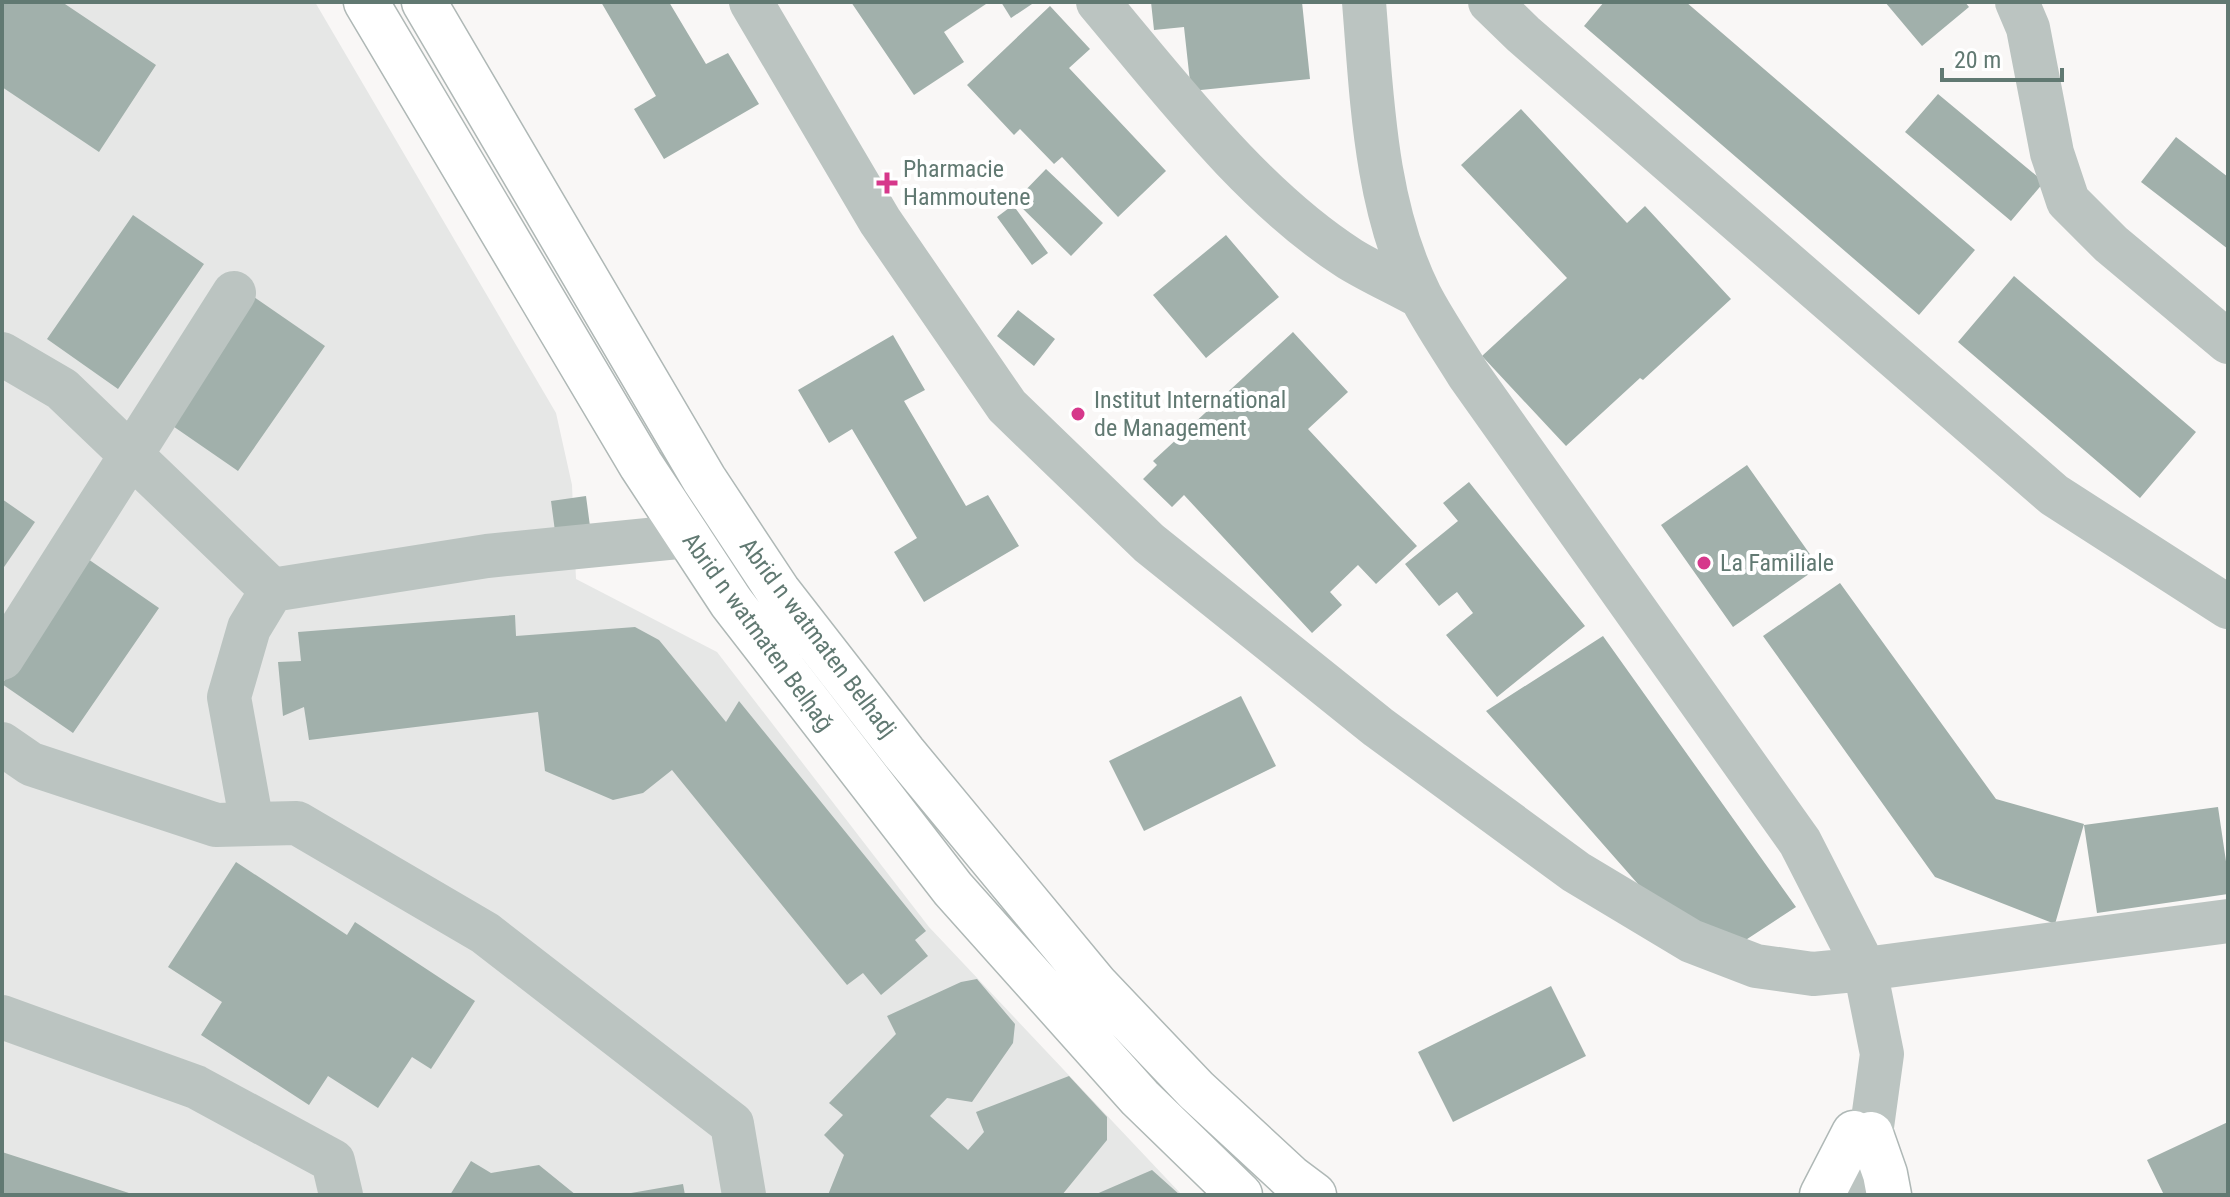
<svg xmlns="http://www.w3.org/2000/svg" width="2230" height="1197" viewBox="0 0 2230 1197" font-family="'Roboto Condensed',sans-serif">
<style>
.built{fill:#e6e7e6}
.building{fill:#a1b0ab}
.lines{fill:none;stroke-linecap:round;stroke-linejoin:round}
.major-casing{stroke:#afb8b6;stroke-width:47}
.minor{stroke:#bbc4c1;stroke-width:44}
.major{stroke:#fff;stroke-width:44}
.poi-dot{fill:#d6388b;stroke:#fff;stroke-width:3}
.labels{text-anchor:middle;stroke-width:8;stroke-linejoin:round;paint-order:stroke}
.poi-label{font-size:24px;fill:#617972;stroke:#fff;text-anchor:start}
.street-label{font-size:24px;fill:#617972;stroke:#fff}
</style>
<rect width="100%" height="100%" fill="#f9f7f6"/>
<!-- built -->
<path class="built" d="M2,2H315L556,413L572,485L576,579L717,652L929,927L1182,1195H2Z"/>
<!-- building -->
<path class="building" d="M2,2H62L156,65L99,152L2,87Z
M601,2H669L706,64L728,53L759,104L664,159L634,109L656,96Z
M851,2H989L944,32L964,62L914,95Z
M1001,2H1035L1011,18Z
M1151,2H1302L1310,79L1191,91L1184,27L1154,30Z
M1604,2H1686L1975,250L1919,315L1584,26Z
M1885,2H1965L1969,7L1922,46Z
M1050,6L1090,49L1069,68L1166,171L1118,217L1062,157L1054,164L1020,129L1014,135L967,85Z
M1938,94L2044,182L2011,221L1905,132Z
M1521,109L1627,223L1645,206L1731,299L1643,380L1640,378L1566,446L1482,356L1567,278L1461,165Z
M2176,137L2228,177V249L2141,182Z
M1046,169L1103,223L1071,256L1015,201Z
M1013,205L1048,253L1032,265L997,217Z
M133,215L204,264L118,389L47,339Z
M1226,235L1279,297L1206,358L1153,295Z
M2014,276L2196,432L2140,498L1958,342Z
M254,297L325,346L238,471L167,422Z
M1018,310L1055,339L1034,366L997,336Z
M1293,332L1348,392L1308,429L1417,546L1376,584L1358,565L1330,592L1342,605L1312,633L1184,495L1172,507L1143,479L1157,465L1153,461Z
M893,335L925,390L904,401L966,506L988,495L1019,546L924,602L894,552L917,538L852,429L829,443L798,390Z
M1747,465L1819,567L1733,627L1661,525Z
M1469,482L1585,626L1497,697L1446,635L1473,613L1457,592L1439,606L1405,564L1458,521L1443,503Z
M586,496L593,549L558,554L551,501Z
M2,499L35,522L2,570Z
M88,559L159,608L73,733L2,684Z
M1840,583L1996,799L2084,824L2055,924L1935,877L1763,636Z
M515,615L516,636L635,627L659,640L726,722L739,701L926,931L915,940L928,956L881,995L863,973L847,985L672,770L643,793L613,800L545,771L538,712L309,740L304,707L283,716L278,662L301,661L298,632Z
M1603,636L1796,907L1738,945L1645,892L1486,711Z
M1241,696L1276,766L1144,831L1109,761Z
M2218,807L2228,875V894L2097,913L2084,825Z
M236,862L347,935L355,922L475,1001L431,1069L412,1057L378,1108L328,1076L309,1105L201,1035L222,1002L168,967Z
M977,979L1015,1024L1013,1043L972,1102L947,1098L930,1116L968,1150L984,1132L976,1112L1069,1076L1107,1117V1140L1062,1195H828L844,1155L824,1135L843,1115L829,1103L896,1034L887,1016L961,982Z
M1551,986L1586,1056L1453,1122L1418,1052Z
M2228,1122V1195H2164L2147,1160Z
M2,1152L132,1194V1195H2Z
M471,1161L491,1173L539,1165L576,1195H450Z
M1152,1170L1180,1195H1094Z
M683,1184L685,1195H631V1193Z"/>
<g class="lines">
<defs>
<path id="major" d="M366,2L641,465L731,602L953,889L1140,1098L1240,1195
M424,2L704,479L778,591L904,753L1096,985L1196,1090L1290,1177L1314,1195
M1871,1134L1885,1174L1889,1195
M1822,1195L1854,1133"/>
</defs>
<!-- major casing -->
<use href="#major" class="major-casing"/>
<!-- minor -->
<path class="minor" d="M751,2L880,221L1007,406L1149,543L1378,727L1576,872L1691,941L1756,966L1813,974L1865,969L2228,921
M1098,2C1172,90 1253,197 1350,259C1373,273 1398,284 1421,297
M1364,2C1372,100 1375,205 1420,295C1434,322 1452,348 1468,374L1800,842L1865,969L1882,1054L1871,1134L1856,1195
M1490,2L1523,34L2054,495L2228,607
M2017,2L2028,28L2052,153L2068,201L2111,244L2228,342
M2,354L62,389L272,590L249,628L229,697L252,824
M272,590L487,556L688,536
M2,658L234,293
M2,744L31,764L216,825L297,823L485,933L732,1124L744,1195
M2,1017L196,1087L333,1161L341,1195"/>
<!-- major -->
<use href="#major" class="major"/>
</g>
<!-- markers -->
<g class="poi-dot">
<path d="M883 171h8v8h8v8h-8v8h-8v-8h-8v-8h8z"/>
<circle cx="1078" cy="414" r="8"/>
<circle cx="1704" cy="563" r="8"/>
</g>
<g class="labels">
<!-- poi labels -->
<g class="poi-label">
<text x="903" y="177">Pharmacie<tspan x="903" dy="28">Hammoutene</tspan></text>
<text x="1094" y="408">Institut International<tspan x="1094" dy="28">de Management</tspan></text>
<text x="1720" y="571">La Familiale</text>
</g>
<!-- street labels -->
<g class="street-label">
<text transform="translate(758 632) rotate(54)" y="8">Abrid n watmaten Belḥaǧ</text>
<text transform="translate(818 638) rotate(53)" y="8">Abrid n watmaten Belhadj</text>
</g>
</g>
<!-- border -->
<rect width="2230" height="1197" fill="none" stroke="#617972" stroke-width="8"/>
<!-- scale -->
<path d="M1942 68v12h120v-12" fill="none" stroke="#617972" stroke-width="4"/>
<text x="1954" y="68" font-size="24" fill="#617972" stroke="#ffffff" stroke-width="6" paint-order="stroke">20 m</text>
</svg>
